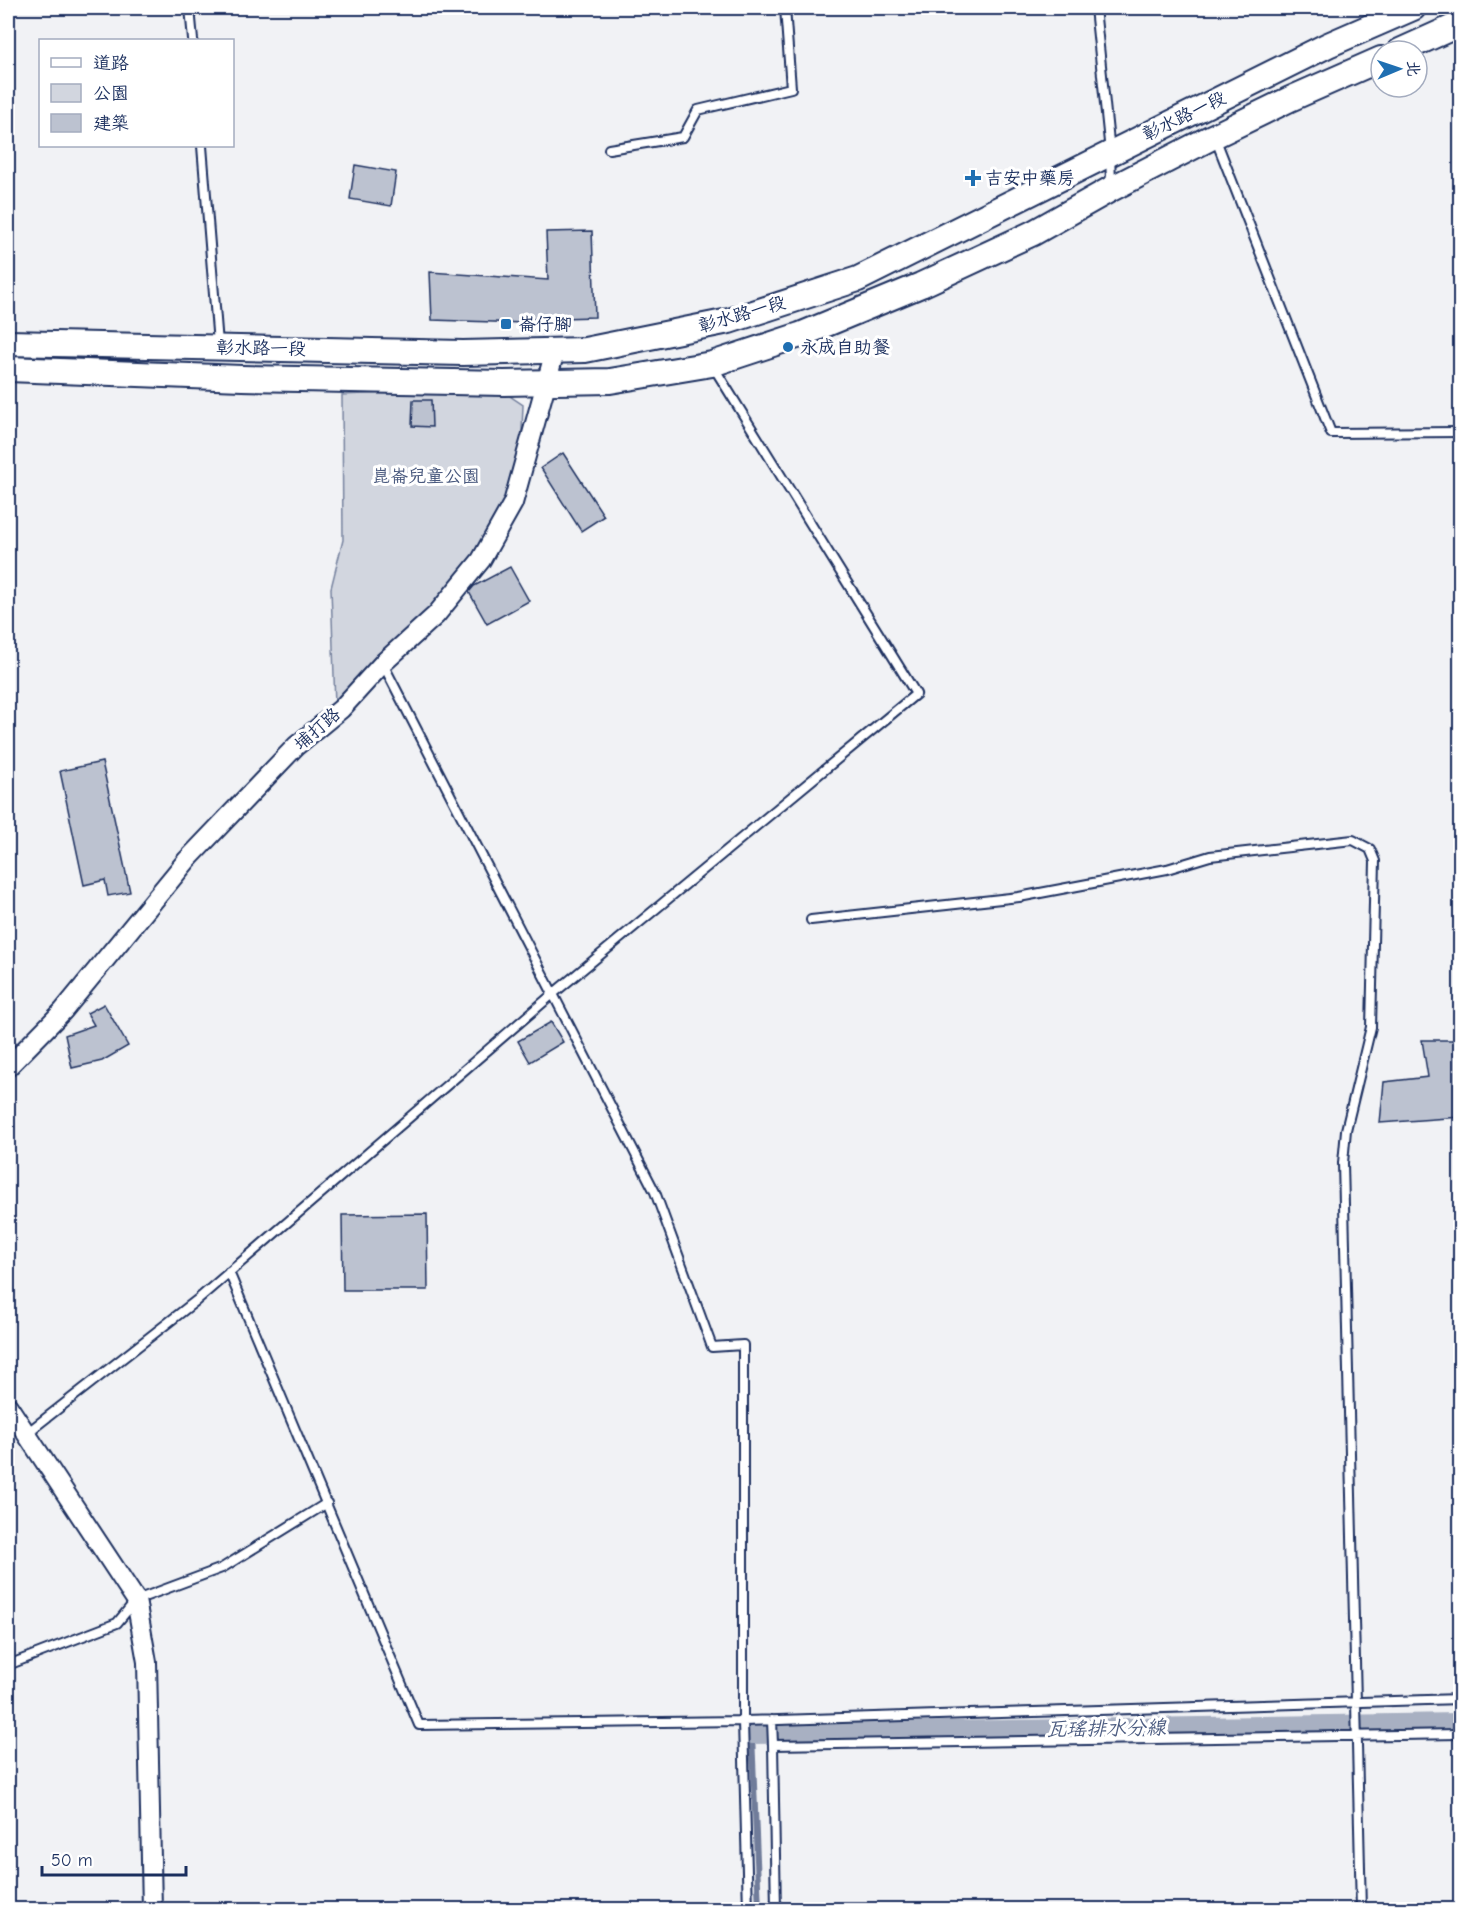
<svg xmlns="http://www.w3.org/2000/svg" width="1468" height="1917" viewBox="0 0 1468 1917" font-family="'Comic Neue','LXGW WenKai TC',sans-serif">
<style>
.green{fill:#d2d6df;stroke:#76829e;stroke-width:1.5}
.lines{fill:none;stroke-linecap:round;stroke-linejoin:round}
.stream{stroke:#707c9a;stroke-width:6}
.canal{stroke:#a8b0c2;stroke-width:20}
.building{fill:#bcc2d0;stroke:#1b2f5e;stroke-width:1.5}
.service-casing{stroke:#1b2f5e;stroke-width:12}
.tertiary-casing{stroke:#1b2f5e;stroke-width:22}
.primary-casing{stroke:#1b2f5e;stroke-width:28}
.service{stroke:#fff;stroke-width:8}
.tertiary{stroke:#fff;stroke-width:18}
.primary{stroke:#fff;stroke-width:24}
.poi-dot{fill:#1f6fb2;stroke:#fff;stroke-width:2}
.labels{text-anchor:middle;stroke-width:6;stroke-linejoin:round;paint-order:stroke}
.street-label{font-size:18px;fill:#1b2f5e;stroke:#fff}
.poi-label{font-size:18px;fill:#1b2f5e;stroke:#fff;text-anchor:start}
.park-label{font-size:18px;fill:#49597e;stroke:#fff}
.water-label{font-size:20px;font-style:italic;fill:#4c5c81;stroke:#fff}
</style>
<rect width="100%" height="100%" fill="#f1f2f5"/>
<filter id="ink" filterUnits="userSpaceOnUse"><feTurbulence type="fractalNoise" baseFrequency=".0167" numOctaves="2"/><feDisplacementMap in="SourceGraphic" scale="12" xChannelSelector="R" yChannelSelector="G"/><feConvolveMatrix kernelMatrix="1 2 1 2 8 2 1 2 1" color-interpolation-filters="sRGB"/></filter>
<g filter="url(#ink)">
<!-- green -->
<path class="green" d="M498,388L523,405L521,454L507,505L478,556L439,603L335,705L331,588L343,540L342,395Z"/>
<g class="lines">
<!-- stream -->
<path class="stream" d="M752,1734L759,1910"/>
<!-- canal -->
<path class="canal" d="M752,1734L1460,1723"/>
</g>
<!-- building -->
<path class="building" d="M355,165L396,172L391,206L350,199Z
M592,231L595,317L526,319V323L432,320L430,272L548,280L546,232Z
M413,400H431L432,427L412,426Z
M563,453L604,516L581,531L541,468Z
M510,567L529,601L487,624L469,592L474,586Z
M102,762L130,892L108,896L105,880L84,885L60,771Z
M104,1004L128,1046L102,1061L72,1068L65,1035L94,1025L87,1013Z
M551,1022L563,1042L530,1062L518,1041Z
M1422,1040H1461V1117L1380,1123L1384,1082L1428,1077Z
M427,1214L428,1290H343L342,1215Z"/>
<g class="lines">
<defs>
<path id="service" d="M190,8L193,40
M1095,8L1110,152L1111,184
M1216,140L1331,433L1460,432
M202,146L218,344
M609,149L683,137L698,110L791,88L785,8
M383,664L655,1192L712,1347L743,1345V1721L748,1910
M811,920L1019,897L1167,869L1210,856L1353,840L1370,849L1375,861L1371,1027L1346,1130L1343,1163L1361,1910
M229,1272L419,1725L743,1721L1460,1699
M27,1433L197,1300L554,993L916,694L713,366
M8,1665L117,1623L136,1600L222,1568L327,1503
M772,1720L773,1745
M776,1910L773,1745L1460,1734"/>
<path id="tertiary" d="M8,1067L63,1011L187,860L296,746L341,709L383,663L436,615L481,560L513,503L555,351
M8,1406L136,1600L147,1662L152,1910"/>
<path id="primary" d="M1400,51L1460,24
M8,343L463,353L585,350L729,321L858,279L1328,45L1413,8
M8,369L242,378L504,383L610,381L712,364L800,335L921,285L1033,233L1111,189L1214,136L1290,99L1381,59"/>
</defs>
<!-- service casing -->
<use href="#service" class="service-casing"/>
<!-- tertiary casing -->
<use href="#tertiary" class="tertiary-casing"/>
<!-- primary casing -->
<use href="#primary" class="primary-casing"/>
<!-- service -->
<use href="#service" class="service"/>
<!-- tertiary -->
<use href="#tertiary" class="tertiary"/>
<!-- primary -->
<use href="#primary" class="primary"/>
</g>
</g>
<!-- markers -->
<g class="poi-dot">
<path d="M970 169h6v6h6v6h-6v6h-6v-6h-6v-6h6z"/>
<rect x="500" y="318" width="12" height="12" rx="3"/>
<circle cx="788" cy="347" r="6"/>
</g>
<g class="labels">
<!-- street labels -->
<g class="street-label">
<text transform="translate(1184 116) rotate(-26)" y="6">彰水路一段</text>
<text transform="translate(742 314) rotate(-16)" y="6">彰水路一段</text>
<text transform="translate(261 348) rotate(1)" y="6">彰水路一段</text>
<text transform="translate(317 729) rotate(-41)" y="6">埔打路</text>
</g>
<!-- poi labels -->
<g class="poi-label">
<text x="985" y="184">吉安中藥房</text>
<text x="518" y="330">崙仔腳</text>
<text x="800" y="353">永成自助餐</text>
</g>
<!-- park labels -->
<g class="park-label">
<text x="426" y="482">崑崙兒童公園</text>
</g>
<!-- water labels -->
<g class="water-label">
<text transform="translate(1106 1728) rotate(-1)" y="7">瓦瑤排水分線</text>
</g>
</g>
<!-- margin -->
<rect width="1468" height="1917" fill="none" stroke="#fff" stroke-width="30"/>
<rect x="15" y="15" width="1438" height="1887" fill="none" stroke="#1b2f5e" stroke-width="2" filter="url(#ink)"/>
<!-- legend -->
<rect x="39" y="39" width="195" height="108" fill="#ffffff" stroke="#a4acbf" stroke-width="1.5"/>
<rect x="51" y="58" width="30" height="9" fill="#ffffff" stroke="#a4acbf" stroke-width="1.5"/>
<text x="93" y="69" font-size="18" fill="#1b2f5e">道路</text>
<rect x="51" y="84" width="30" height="18" fill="#d2d6df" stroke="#a4acbf" stroke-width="1.5"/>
<text x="93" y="99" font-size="18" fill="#1b2f5e">公園</text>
<rect x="51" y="114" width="30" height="18" fill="#bcc2d0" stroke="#a4acbf" stroke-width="1.5"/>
<text x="93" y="129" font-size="18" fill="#1b2f5e">建築</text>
<!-- north arrow -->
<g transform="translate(1399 69) rotate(88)"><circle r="28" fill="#ffffff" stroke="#a4acbf" stroke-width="1.5"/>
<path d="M0-4.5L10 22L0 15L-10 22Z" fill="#1f6fb2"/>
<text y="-9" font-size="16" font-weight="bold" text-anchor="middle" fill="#1b2f5e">北</text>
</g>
<!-- scale -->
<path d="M42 1866v9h144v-9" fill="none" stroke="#1b2f5e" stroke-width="3"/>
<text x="51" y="1866" font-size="18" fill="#1b2f5e" stroke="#ffffff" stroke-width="4.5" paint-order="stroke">50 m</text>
</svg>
